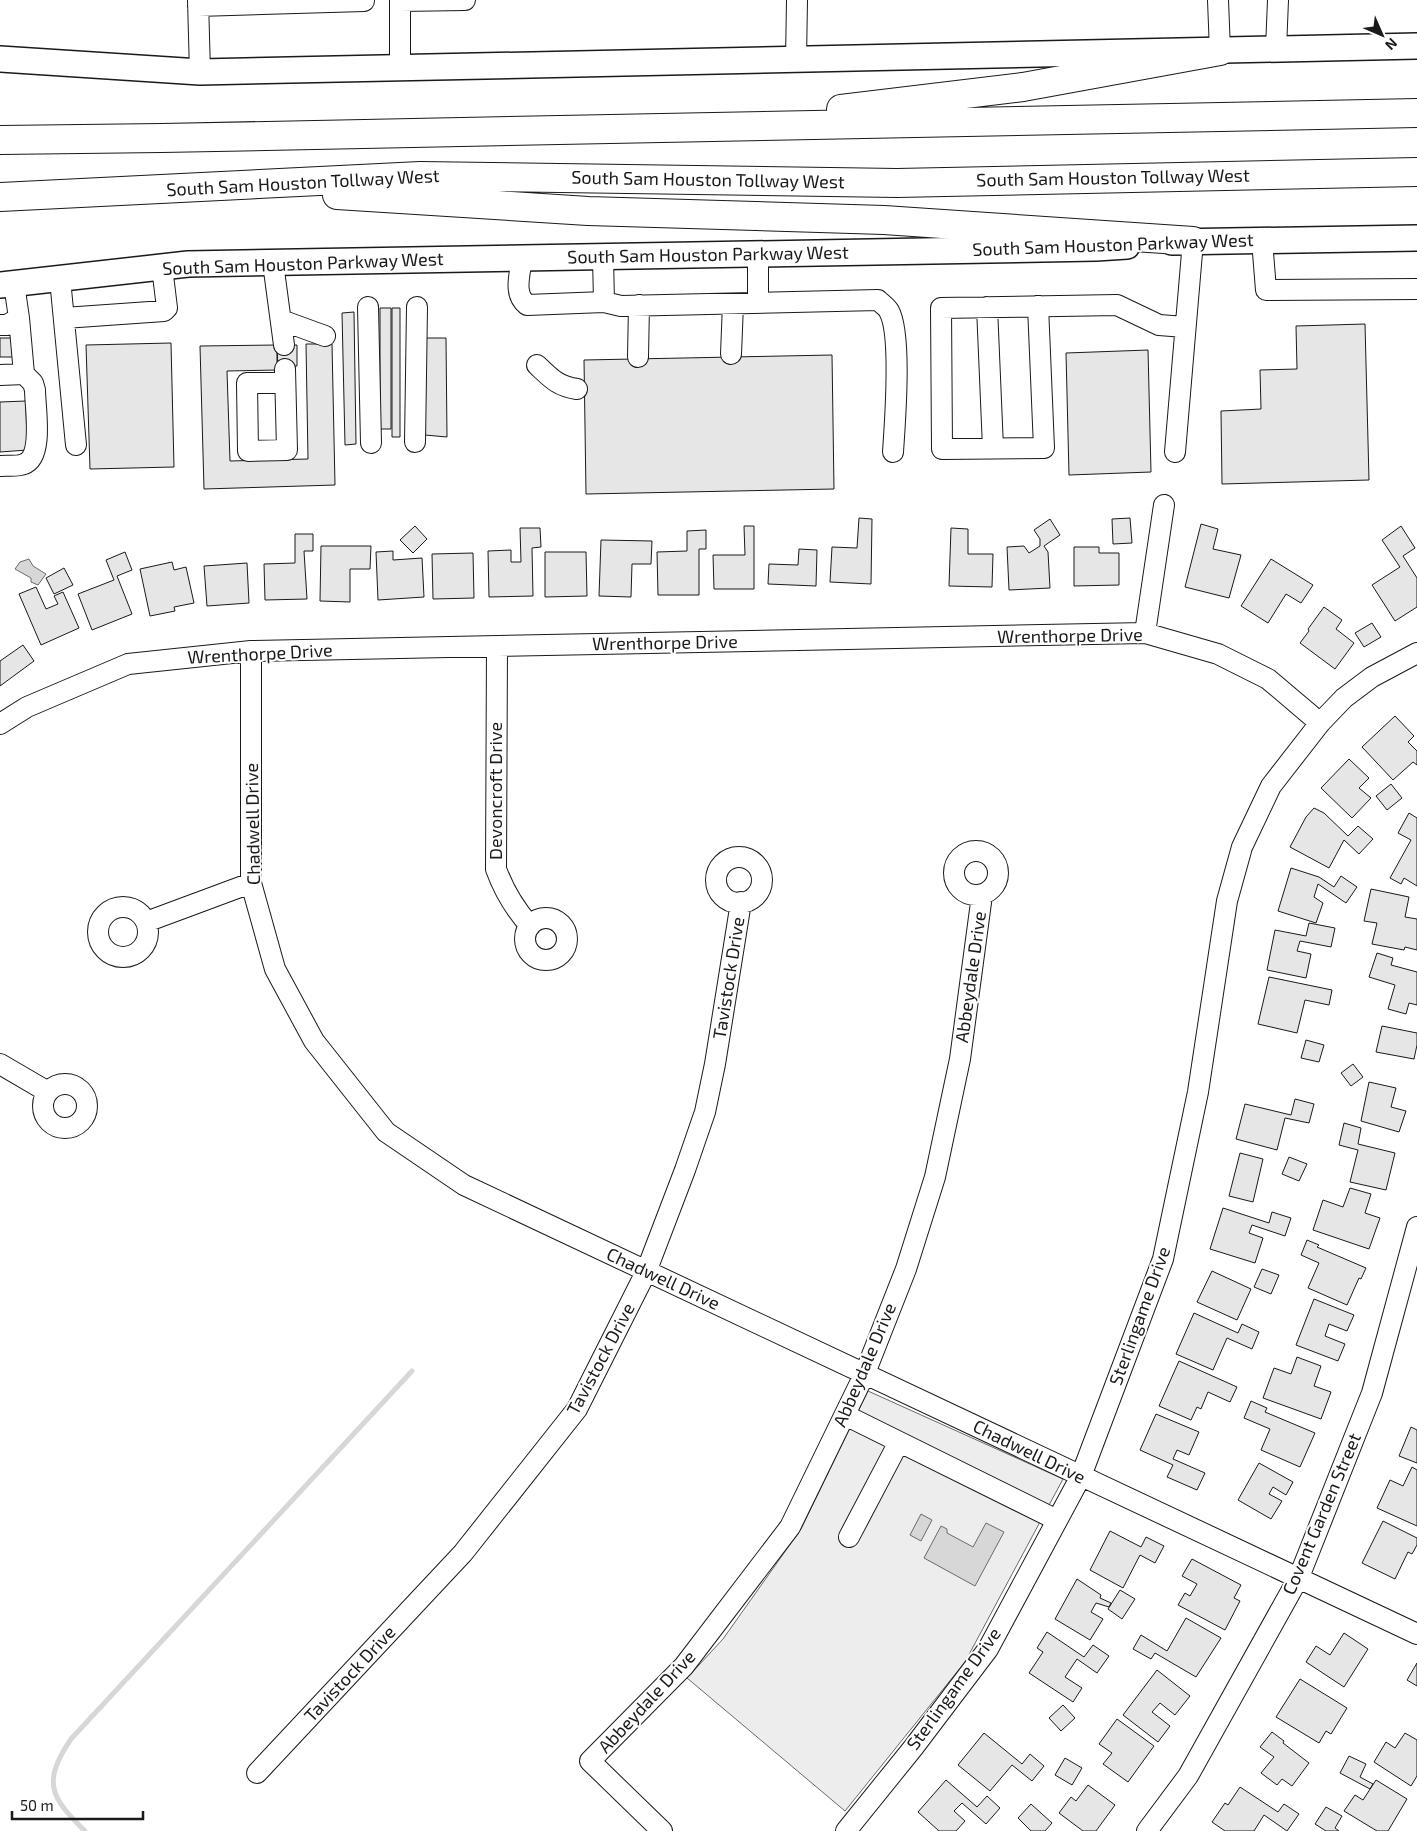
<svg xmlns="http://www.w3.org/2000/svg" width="1417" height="1831" viewBox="0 0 1417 1831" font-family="'Exo 2',sans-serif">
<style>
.built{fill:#ededed;stroke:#6a6a6a}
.water{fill:#d7d7d7;stroke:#6a6a6a}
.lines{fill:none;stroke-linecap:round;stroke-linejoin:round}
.stream{stroke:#d7d7d7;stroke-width:5}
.building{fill:#e6e6e6;stroke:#1a1a1a}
.minor-casing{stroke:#1a1a1a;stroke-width:22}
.major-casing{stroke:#1a1a1a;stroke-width:28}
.highway-casing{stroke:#1a1a1a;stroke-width:30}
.minor{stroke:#fff;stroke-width:20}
.major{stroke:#fff;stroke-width:25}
.highway{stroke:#fff;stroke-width:28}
.labels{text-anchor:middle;stroke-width:4;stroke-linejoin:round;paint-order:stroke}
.street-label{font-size:18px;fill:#1a1a1a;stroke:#fff}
</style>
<rect width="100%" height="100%" fill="#fff"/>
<!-- built -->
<path class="built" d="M868,1391L1063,1479L965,1662L845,1811L687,1678L723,1639L801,1529Z"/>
<!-- water -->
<path class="water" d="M29,559L33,566L46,574L38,585L31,582V578L15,569L20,562Z
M921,1514L932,1520L921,1541L910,1535Z
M986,1523L1004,1532L975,1586L924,1558L941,1526L947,1529V1533L973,1547Z"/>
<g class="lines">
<!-- stream -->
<path class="stream" d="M85,1831C50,1797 42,1782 71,1739L412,1371"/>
</g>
<!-- building -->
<path class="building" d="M380,308H391V429H380Z
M392,308H400V437H392Z
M354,312L356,444L345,445L342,313Z
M1365,324L1369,480L1222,484L1221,411L1261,409L1260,370L1297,369L1296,326Z
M0,338H16V357H0Z
M425,338H446L447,437L425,435Z
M171,343L174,467L90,469L86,345Z
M306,344H332L335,485L204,489L200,346L277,345L278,370L227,371L230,461L308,459Z
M277,345H297V366H277Z
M1148,350L1151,472L1069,475L1066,353Z
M832,355L834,489L586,494L584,360Z
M26,401L27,450L0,452V402Z
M859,518L872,519L871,584L830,582L832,547L857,548Z
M1130,518L1132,543L1113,544L1112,519Z
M1050,519L1060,535L1044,546L1048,552L1050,588L1009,590L1007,547L1024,546L1029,553L1040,546V539L1034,530Z
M1201,524L1218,529L1213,549L1241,555L1229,598L1185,587Z
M415,526L427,539L413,553L400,540Z
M744,526H754V589H714L713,555H745Z
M1401,526L1415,548L1403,556L1417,578V607L1395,621L1372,585L1400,567L1382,540Z
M520,528H540L541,547L532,548L533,596L489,597L488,551L511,550V562H521Z
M951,528L968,529V554H993L992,587L949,586Z
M706,530V549H699V595H658L657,552L687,551V531Z
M295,534H313V551H304L307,599L265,600L264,564L295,563Z
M601,540L652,541L651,564H632L631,597L599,596Z
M321,546H371L370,569H350V602L320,601Z
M1074,547H1099V553H1119V585L1074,586Z
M799,549L817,550L816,586L768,584L769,564L798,565Z
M393,551V560L422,558L424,597L378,600L376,552Z
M125,552L132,570L117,576L132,614L92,630L78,594L114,580L106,560Z
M545,552H586L587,596L545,597Z
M473,553L474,598L433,599L432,554Z
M1271,559L1313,585L1301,603L1286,594L1268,623L1241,606Z
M172,562L174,570L186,567L194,603L174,607L175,611L150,616L140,569Z
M247,563L249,603L207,606L204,566Z
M64,568L73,585L54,594L46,578Z
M36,587L46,609L58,604L54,596L63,592L79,628L41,645L19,594Z
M1324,607L1342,620L1336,629L1354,643L1335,669L1300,643L1309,631L1308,629Z
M1372,623L1381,637L1364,647L1355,633Z
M23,645L34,661L0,686V661Z
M1395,716L1414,736L1408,742L1417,751V765L1413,762L1393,780L1362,747Z
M1349,759L1369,778L1359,788L1371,798L1352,818L1321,788Z
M1391,784L1402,798L1387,810L1376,796Z
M1314,808L1324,813L1348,836L1358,826L1373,839L1359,854L1344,840L1329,868L1290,847L1306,817Z
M1409,813L1417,818V886L1404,878L1401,884L1390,878L1411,840L1398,833Z
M1291,868L1319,877L1334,887L1341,876L1357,887L1346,903L1318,884L1314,897L1323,903L1316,923L1278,911Z
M1371,889L1409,897L1405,917L1417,919V950L1405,947L1404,950L1372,944L1377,923L1364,921Z
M1309,923L1335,928L1331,947L1300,941L1297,951L1311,954L1306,978L1267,970L1275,930L1306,936Z
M1377,953L1393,958L1391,965L1417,972V1005L1409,1003L1406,1014L1388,1009L1395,985L1369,977Z
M1269,977L1332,990L1329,1005L1305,1000L1297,1033L1258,1024Z
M1382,1026L1417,1033V1045L1414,1059L1376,1052Z
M1306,1040L1324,1045L1319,1062L1301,1058Z
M1353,1064L1363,1077L1351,1086L1341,1073Z
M1369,1082L1396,1088L1391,1107L1406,1111L1399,1132L1361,1121Z
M1295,1099L1314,1104L1309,1123L1285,1118L1277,1150L1236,1139L1245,1104L1291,1115Z
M1344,1123L1361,1128L1358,1144L1395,1153L1386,1190L1350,1182L1358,1150L1339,1145Z
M1240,1153L1263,1159L1253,1202L1229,1196Z
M1289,1157L1307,1164L1299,1181L1282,1174Z
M1350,1188L1371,1194L1365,1213L1380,1218L1369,1249L1313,1230L1323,1200L1343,1207Z
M1223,1208L1269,1223L1272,1212L1291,1218L1285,1236L1252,1225L1249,1233L1263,1238L1255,1263L1210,1249Z
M1307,1240L1319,1245L1317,1247L1366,1268L1361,1279L1359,1278L1347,1305L1308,1288L1319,1263L1301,1255Z
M1262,1269L1279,1275L1271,1294L1254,1287Z
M1212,1271L1251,1289L1237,1320L1197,1302Z
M1314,1299L1354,1315L1347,1331L1329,1324L1325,1336L1345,1344L1338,1361L1296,1345Z
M1194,1313L1238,1333L1242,1324L1259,1332L1252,1349L1227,1338L1213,1370L1176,1354Z
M1297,1357L1321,1366L1314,1386L1331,1392L1321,1419L1263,1398L1274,1368L1291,1374Z
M1179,1361L1237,1387L1230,1402L1208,1392L1201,1409L1197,1407L1191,1420L1159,1406Z
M1251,1401L1267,1408L1265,1412L1315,1433L1300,1467L1261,1450L1270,1429L1244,1418Z
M1156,1414L1199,1432L1189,1455L1177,1450L1173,1459L1205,1473L1197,1490L1167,1477L1173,1465L1140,1450Z
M1411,1427L1417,1430V1463L1399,1456Z
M1259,1463L1293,1482L1286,1495L1273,1487L1269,1494L1282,1501L1271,1519L1238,1500Z
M1412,1467L1417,1470V1526L1377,1508L1390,1480L1403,1486Z
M1383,1521L1417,1538V1545L1412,1554L1408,1552L1395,1579L1362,1563Z
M1110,1531L1141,1547L1146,1537L1164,1546L1155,1563L1140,1555L1123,1588L1090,1570Z
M1192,1559L1241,1585L1234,1598L1240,1601L1225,1630L1178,1605L1185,1593L1190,1596L1197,1584L1182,1576Z
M1077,1579L1101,1595L1100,1598L1111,1603L1109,1607L1096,1603L1091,1612L1103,1619L1090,1640L1055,1619Z
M1120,1590L1135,1599L1122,1619L1108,1609Z
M1186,1618L1221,1638L1196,1677L1155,1653L1151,1659L1133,1649L1141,1635L1167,1651Z
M1047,1632L1084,1657L1093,1645L1109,1656L1097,1673L1077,1659L1065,1677L1082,1688L1073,1702L1029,1673L1043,1652L1037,1648Z
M1344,1633L1368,1649L1344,1687L1306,1662L1316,1646L1330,1655Z
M1417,1663V1686L1407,1680Z
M1157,1670L1190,1696L1175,1715L1160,1703L1152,1712L1170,1726L1158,1742L1123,1715Z
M1300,1679L1347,1708L1331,1734L1326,1731L1319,1743L1276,1717Z
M1063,1705L1075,1718L1061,1731L1049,1718Z
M1117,1719L1154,1746L1128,1782L1103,1764L1112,1753L1099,1744Z
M1272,1732L1284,1741L1283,1743L1309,1763L1292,1786L1282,1779L1277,1785L1261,1773L1274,1757L1260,1747Z
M984,1733L1022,1764L1030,1754L1044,1766L1032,1781L1012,1765L990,1791L958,1765Z
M1405,1733L1417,1740V1776L1411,1786L1374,1762L1386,1742L1395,1748Z
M1349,1756L1366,1764L1360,1777L1373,1784L1370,1789L1340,1773Z
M1065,1758L1082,1768L1072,1785L1055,1775Z
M946,1780L977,1807L987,1796L1000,1808L986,1824L962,1803L954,1811L965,1821L956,1831H939L918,1812Z
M1376,1780L1407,1799L1388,1831H1377L1344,1811L1355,1795L1363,1800Z
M1088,1785L1115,1805L1096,1831H1083L1059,1813L1071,1797L1076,1801Z
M1240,1787L1278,1812L1284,1804L1299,1814L1287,1831L1264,1815L1254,1831H1225L1212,1822L1225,1803L1228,1805Z
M1031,1804L1052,1823L1045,1831H1031L1018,1818Z
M1326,1807L1342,1816L1335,1828L1339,1831H1326L1315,1824Z"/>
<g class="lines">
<defs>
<path id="minor" d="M198,0L200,72
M400,0V68
M1218,0L1220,51
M400,1L465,0
M198,6L364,1
M1276,49L1278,0
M796,60L797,0
M1262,240L1266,290L1417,289
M758,254V303
M603,257L604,302L621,306L878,300C881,303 887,307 889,311C902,334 895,422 893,452
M522,258C520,274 513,294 527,305L604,302
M273,263L284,345
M60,279L76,445
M1038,306L1044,448L942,449L941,308L1117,305L1159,325L1185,327
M368,307L371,443
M987,307L993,448
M64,318L164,311L167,308L162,267
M281,320L325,336
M0,325H7L19,318L14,284
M731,354L733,304
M638,357L639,305
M537,365C551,378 557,386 577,389
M285,369L287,450L248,451L247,383H285
M0,375L24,374L19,318
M415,442L417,307
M1175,452L1193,241
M0,466C7,465 17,467 24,464C44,457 35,407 35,390L33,383L24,374
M1145,633L1164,505
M497,647L496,869C504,891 514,908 530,926
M251,651V883L275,969L314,1041L386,1132L464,1185L1417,1634
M0,724L27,707L128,664L251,651L1145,633L1218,654L1268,679L1320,723
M954 873a22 22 0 1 1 44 0a22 22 0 1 1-44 0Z
M716 880a23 23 0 1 1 46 0a23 23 0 1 1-46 0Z
M98 932a25 25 0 1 1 50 0a25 25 0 1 1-50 0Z
M525 939a21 21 0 1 1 42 0a21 21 0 1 1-42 0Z
M146,922L251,883
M0,1064L48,1092
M43 1106a22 22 0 1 1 44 0a22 22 0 1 1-44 0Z
M845,1415L1057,1520
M849,1537L899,1442
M257,1773L463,1553L577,1409L646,1272L685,1170L705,1112L715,1064L741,902
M662,1831L590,1761L684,1666L790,1527L865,1373L906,1269L935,1177L960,1059L982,895
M846,1831L913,1748L988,1649L1081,1476L1163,1259L1198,1092L1227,901L1242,847L1271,786L1320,723L1344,698L1372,677L1417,653
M1147,1831L1188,1776L1299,1577L1372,1393L1417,1227"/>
<path id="major" d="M0,59L200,72L1417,46
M1172,242L1417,238
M0,285L188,264L1096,248L1127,246"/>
<path id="highway" d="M841,109L1023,87L1220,51
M0,140L162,138L1417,113
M337,195L588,211L884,220L1193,241
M0,197L420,176L897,183L1417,172"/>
</defs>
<!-- minor casing -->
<use href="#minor" class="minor-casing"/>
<!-- major casing -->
<use href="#major" class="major-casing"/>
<!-- highway casing -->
<use href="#highway" class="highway-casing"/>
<!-- minor -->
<use href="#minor" class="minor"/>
<!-- major -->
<use href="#major" class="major"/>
<!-- highway -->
<use href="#highway" class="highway"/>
</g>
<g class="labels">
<!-- street labels -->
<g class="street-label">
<text transform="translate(1113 178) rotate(-1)" y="6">South Sam Houston Tollway West</text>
<text transform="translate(708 180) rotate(1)" y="6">South Sam Houston Tollway West</text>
<text transform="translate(303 183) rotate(-3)" y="6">South Sam Houston Tollway West</text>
<text transform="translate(1113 245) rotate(-2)" y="6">South Sam Houston Parkway West</text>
<text transform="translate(708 255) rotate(-1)" y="6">South Sam Houston Parkway West</text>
<text transform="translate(303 264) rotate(-2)" y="6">South Sam Houston Parkway West</text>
<text transform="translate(1070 636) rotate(-1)" y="6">Wrenthorpe Drive</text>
<text transform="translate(665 643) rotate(-1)" y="6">Wrenthorpe Drive</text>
<text transform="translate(260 654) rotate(-3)" y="6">Wrenthorpe Drive</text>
<text transform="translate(496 791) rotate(-90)" y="6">Devoncroft Drive</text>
<text transform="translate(253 824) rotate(-91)" y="6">Chadwell Drive</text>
<text transform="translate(971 977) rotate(-82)" y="6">Abbeydale Drive</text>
<text transform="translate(729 978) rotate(-81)" y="6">Tavistock Drive</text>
<text transform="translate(663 1279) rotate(25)" y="6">Chadwell Drive</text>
<text transform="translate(1140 1316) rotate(-70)" y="6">Sterlingame Drive</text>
<text transform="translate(601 1359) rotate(-62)" y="6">Tavistock Drive</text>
<text transform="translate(865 1365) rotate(-67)" y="6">Abbeydale Drive</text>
<text transform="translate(1029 1452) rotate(26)" y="6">Chadwell Drive</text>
<text transform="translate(1322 1514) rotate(-67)" y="6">Covent Garden Street</text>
<text transform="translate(350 1674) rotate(-47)" y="6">Tavistock Drive</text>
<text transform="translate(954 1689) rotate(-54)" y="6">Sterlingame Drive</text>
<text transform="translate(647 1702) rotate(-47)" y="6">Abbeydale Drive</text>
</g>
</g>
<!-- north arrow -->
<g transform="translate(1382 35) rotate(135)" stroke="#ffffff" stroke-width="4" paint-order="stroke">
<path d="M0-4L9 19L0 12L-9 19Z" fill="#1a1a1a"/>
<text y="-8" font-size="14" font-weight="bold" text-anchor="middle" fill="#1a1a1a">N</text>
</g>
<!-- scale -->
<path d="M12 1811v8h131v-8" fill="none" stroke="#1a1a1a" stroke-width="2.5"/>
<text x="20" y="1811" font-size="15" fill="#1a1a1a" stroke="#ffffff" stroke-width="4" paint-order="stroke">50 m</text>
</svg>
